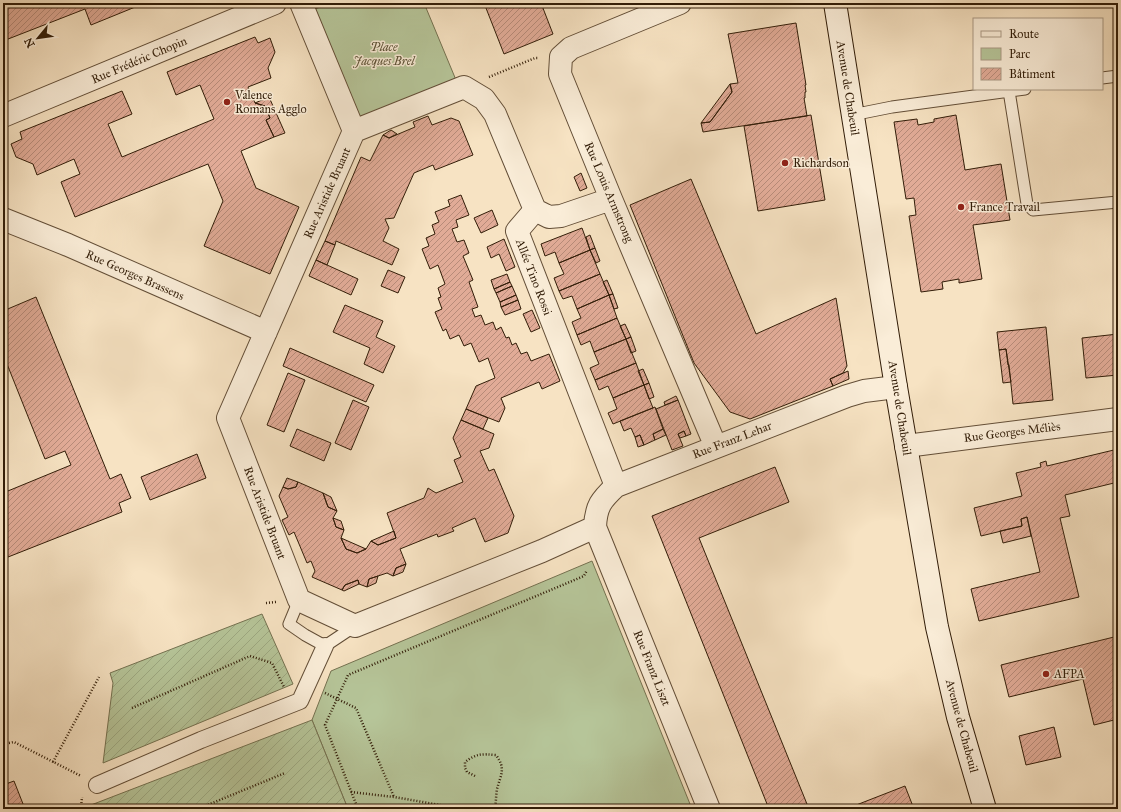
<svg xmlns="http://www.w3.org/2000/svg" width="1121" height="812" viewBox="0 0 1121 812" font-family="'IM FELL Great Primer',serif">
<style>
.park{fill:#b6c599;stroke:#747150}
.garden{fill:url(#garden-furrows);stroke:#747150}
.building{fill:url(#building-hatch);stroke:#321d08}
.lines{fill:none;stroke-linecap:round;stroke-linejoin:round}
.service-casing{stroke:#634e37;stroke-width:13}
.pedestrian-casing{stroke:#634e37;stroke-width:18}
.minor-casing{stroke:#634e37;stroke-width:24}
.secondary-casing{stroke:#321d08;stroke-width:24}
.path{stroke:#321d08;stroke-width:2.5;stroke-dasharray:1 2;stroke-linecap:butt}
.service{stroke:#faedd8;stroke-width:11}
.pedestrian{stroke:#faedd8;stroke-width:16}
.minor{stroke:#faedd8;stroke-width:22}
.secondary{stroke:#faedd8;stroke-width:22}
.poi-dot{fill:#8f2418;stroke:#faedd8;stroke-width:1.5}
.labels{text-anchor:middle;stroke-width:3;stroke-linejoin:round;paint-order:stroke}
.park-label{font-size:12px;font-style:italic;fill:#5a4f34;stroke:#faedd8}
.street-label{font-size:12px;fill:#321d08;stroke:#faedd8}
.poi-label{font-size:12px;fill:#321d08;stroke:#faedd8;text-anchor:start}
</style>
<defs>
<pattern id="garden-furrows" width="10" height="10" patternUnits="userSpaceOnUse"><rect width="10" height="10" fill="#b6c599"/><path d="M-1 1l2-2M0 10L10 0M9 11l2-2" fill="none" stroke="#9da982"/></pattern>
<pattern id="building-hatch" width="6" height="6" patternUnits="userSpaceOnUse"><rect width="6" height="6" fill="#e1ab97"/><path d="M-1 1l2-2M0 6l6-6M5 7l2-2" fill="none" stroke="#b78b79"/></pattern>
</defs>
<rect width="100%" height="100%" fill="#f7e3c3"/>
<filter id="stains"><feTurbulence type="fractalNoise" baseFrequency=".005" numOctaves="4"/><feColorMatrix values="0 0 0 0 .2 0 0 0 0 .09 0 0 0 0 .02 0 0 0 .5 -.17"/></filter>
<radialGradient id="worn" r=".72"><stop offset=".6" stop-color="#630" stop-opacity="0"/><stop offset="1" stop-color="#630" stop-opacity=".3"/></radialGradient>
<!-- park -->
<path class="park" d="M329,3H424L456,80L355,120L311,11Z
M592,561L692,809H348L312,720L331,671Z"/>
<!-- garden -->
<path class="garden" d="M262,614L293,684L103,763L113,683L110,673Z
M312,720L348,809H91V805Z"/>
<!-- building -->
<path class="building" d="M3,3H145L91,25L85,9L3,41Z
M484,3H541L553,34L504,54Z
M796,23L806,85H805L806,92H805V98H804L807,116L703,132L701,123L710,122L732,92L730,84L738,83L728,34Z
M255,37L258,43L270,38L275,52L268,68L271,78L248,87L255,103L265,106L270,118L266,120L274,137L241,151L256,188L299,207L270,274L204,246L223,201L208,164L75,217L61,182L80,174L74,159L37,175L33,164L16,157L11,144L22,139L20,132L122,91L132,114L108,124L122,157L214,119L200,85L176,95L167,72Z
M730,84L732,92L714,117L710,122L701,123Z
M269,97L285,133L274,137L266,120L270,118L265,106L255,103Z
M811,115L825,200L758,211L744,126Z
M956,115L965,170L1001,164L1010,220L973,225L982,279L959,283V279L942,282L943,289L921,292L909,216L916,215L914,198L906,199L894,122L917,119L918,125L934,122V119Z
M428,116L432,125L451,118L459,121L473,155L435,170L433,165L414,173L394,218L385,219L389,228L383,241L399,249L392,265L336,241L335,245L325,241L361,157L370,161L383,135L389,138L415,127L413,122Z
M391,130L397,134L389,138L383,135Z
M581,173L587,188L580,191L574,177Z
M691,179L756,334L836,298L847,366L843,373L830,379L833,386L750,419L730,412L694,363L630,205Z
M461,195L469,215L456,220L458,227L452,229L457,242L464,240L469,253L463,256L473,280L469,282L478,307L472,309L475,317L481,315L485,325L493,322L496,330L501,327L506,338L509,337L512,345L516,343L521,354L527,352L531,361L549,354L560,381L542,389L539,382L501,398L505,408L499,422L466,409L476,386L495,378L488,358L479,362L471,343L464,346L459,335L450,339L446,329L443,331L435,312L442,309L438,298L441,297L438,288L445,284L438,265L430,269L422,249L429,246L426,238L435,234L432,225L439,222L435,212L450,206L448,200Z
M492,210L498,225L481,233L474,218Z
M582,228L590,250L559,263L555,252L545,256L541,244Z
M590,235L595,248L590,250L586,237Z
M504,239L515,267L506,271L499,254L491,258L487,247Z
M325,241L335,245L327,265L316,260Z
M595,248L600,261L596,263L590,250Z
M590,250L600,274L559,291L554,278L564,274L559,263Z
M316,260L358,279L351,295L309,276Z
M388,270L405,277L398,293L381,286Z
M507,274L510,282L494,289L491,280Z
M600,274L609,295L577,309L572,296L563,299L559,291Z
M607,280L613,294L609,295L603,282Z
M510,282L512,286L496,293L494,289Z
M512,286L516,295L500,302L496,293Z
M613,294L618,308L614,309L609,295Z
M516,295L518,300L501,307L500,302Z
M609,295L617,318L577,335L572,322L581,318L577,309Z
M36,297L110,479L121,474L131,498L119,503L122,512L3,559V493L71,465L65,451L45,459L3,354V311Z
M518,300L521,309L505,315L501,307Z
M345,305L383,321L376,337L395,346L383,373L364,364L370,348L333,332Z
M532,310L540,328L531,332L523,314Z
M617,318L626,339L594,352L590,341L581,345L577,335Z
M625,324L631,337L626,339L620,326Z
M1046,327L1053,400L1013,404L1009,365H1008L1006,349L999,350L997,332Z
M1118,334V375L1086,378L1082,338Z
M631,337L636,351L631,353L626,339Z
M626,339L636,363L595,380L590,368L599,364L594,352Z
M290,348L374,385L366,402L283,366Z
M1006,349L1011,382L1003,383L999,350Z
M636,363L644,385L613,398L608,386L599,390L595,380Z
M643,369L649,383L644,385L638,371Z
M848,371L849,379L833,386L830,379Z
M288,373L305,380L284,432L267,425Z
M649,383L654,397L649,399L644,385Z
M644,385L653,408L613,424L608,413L617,409L613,398Z
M676,396L678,400L665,405L664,402Z
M353,400L369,407L351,450L335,443Z
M678,400L691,434L686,436L684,431L678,434L683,446L672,450L656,409Z
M655,407L663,429L653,434L655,440L644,445L640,435L635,437L631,428L624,431L620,421Z
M466,409L488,418L483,429L461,420Z
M461,420L494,434L489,448L480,451L489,471L494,469L514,516L508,533L485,542L475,518L452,528L454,531L438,537L437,534L400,549L406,564L396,568L393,576L387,573L369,579L367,587L359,584L358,580L345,585L342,590L312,577L315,571L311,561L307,563L294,532L289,535L282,520L288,517L279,496L283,487L288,489L296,487L298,482L323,493L328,507L337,511L333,518L336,527L344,530L341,538L346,549L357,553L366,549L371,541L378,545L396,538L387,513L424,498L428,488L436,493L463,482L454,460L461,457L453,438Z
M297,429L331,443L324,461L290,446Z
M663,429L666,435L655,440L653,434Z
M684,431L686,436L680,438L678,434Z
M640,435L644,445L638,447L635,437Z
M1118,449V482L1065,495L1070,516L1060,518L1079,597L979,621L971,589L1040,572L1027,517L1021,519L1022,526L981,536L974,508L1022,496L1016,473L1041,467L1040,463L1046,461L1047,466Z
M197,454L206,478L150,500L141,477Z
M775,467L789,502L699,538L809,809H769L652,516Z
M287,478L298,482L296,487L288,489L283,487Z
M323,493L331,497L337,511L328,507Z
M1027,517L1031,536L1003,543L1000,531L1022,526L1021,519Z
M333,518L341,521L344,530L336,527Z
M394,531L396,538L378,545L371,541Z
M341,538L366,549L357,553L346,549Z
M406,564L403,572L393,576L396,568Z
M378,576L376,583L367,587L369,579Z
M358,580L359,584L344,591L342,590L345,585Z
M1118,636V719L1094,725L1083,679L1009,697L1001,665Z
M1054,727L1061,757L1026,765L1019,736Z
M14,781L25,809H3V785Z
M905,786L914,809H846Z"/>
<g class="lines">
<defs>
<path id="service" d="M1102,78L1118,76
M1009,91L1027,204L1033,210L1118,202
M852,115L892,107L1025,89
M299,600L289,624L305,635L325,646L355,626"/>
<path id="pedestrian" d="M97,785L201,740L300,701L325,646"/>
<path id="minor" d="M301,3L354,131
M680,3L571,48L561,57L560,74L611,199L716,447
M3,116L275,3
M354,131L228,418L299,600L355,626L542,551L595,527
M354,131L464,87L484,99L495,114L535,210
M535,210L517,231L616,486
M535,210L549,217L561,216L611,199
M3,219L68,245L266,332
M906,446L1118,419
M709,809L595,527C596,506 601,500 616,486L847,396L864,391L896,387"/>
<path id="secondary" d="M835,3L896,387L937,627L958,717L985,809"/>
</defs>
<!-- service casing -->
<use href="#service" class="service-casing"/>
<!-- pedestrian casing -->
<use href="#pedestrian" class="pedestrian-casing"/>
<!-- minor casing -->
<use href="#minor" class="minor-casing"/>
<!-- secondary casing -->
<use href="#secondary" class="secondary-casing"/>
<!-- path -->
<path class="path" d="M489,77L535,58H538
M266,603L276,602
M325,693L356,708L394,797
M132,708L250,656L272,663L284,687
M3,744L14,742L81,776
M53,762L99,677
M475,776L467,772L465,768V762C477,753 482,754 496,755C506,769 501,774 497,789C496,795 496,802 495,809
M351,792L394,797L463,809
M81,809L82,797
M197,809L210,804
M211,809L210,804L285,773
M358,809L325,725L348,675L584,576L587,570"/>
<!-- service -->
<use href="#service" class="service"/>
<!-- pedestrian -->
<use href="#pedestrian" class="pedestrian"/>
<!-- minor -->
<use href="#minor" class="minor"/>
<!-- secondary -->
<use href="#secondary" class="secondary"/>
</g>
<!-- markers -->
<g class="poi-dot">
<circle cx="227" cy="102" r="4"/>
<circle cx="785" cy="163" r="4"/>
<circle cx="961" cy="207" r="4"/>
<circle cx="1046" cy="674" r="4"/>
</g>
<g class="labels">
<!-- park labels -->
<g class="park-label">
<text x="384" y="51">Place<tspan x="384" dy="14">Jacques Brel</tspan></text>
</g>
<!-- street labels -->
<g class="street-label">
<text transform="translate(139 60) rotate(-23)" y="4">Rue Frédéric Chopin</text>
<text transform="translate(848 88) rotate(81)" y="4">Avenue de Chabeuil</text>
<text transform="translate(609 192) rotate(67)" y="4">Rue Louis Armstrong</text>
<text transform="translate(327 193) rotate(-66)" y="4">Rue Aristide Bruant</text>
<text transform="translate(135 275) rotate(24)" y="4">Rue Georges Brassens</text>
<text transform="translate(534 277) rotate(69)" y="4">Allée Tino Rossi</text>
<text transform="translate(900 408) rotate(81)" y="4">Avenue de Chabeuil</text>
<text transform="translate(1012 432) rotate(-7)" y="4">Rue Georges Méliès</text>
<text transform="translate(732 440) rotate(-21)" y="4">Rue Franz Lehar</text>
<text transform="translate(265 513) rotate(69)" y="4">Rue Aristide Bruant</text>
<text transform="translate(652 668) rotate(68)" y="4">Rue Franz Liszt</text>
<text transform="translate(962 726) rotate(75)" y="4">Avenue de Chabeuil</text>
</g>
<!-- poi labels -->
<g class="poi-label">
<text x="235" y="99">Valence<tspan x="235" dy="14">Romans Agglo</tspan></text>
<text x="793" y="167">Richardson</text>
<text x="969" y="211">France Travail</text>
<text x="1054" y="678">AFPA</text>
</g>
</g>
<!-- margin -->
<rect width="1121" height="812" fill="none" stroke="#f7e3c3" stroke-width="16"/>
<rect x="4" y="4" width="1113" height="804" fill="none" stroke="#321d08" stroke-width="2"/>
<rect x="8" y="8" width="1105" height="796" fill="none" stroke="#321d08"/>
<!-- legend -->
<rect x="973" y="18" width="130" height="72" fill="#faedd8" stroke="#aa9a85"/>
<rect x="981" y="31" width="20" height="6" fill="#faedd8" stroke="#aa9a85"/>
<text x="1009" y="38" font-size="12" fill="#321d08">Route</text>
<rect x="981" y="48" width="20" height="12" fill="#b6c599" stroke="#aa9a85"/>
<text x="1009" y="58" font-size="12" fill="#321d08">Parc</text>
<rect x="981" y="68" width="20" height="12" fill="url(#building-hatch)" stroke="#aa9a85"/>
<text x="1009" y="78" font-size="12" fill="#321d08">Bâtiment</text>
<!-- north arrow -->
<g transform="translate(38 38) rotate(241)" stroke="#faedd8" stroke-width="3" paint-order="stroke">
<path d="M0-3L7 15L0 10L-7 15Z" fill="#321d08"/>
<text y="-6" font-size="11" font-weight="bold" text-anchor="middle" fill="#321d08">N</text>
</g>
<rect width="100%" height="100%" filter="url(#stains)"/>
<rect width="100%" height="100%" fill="url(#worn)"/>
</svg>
